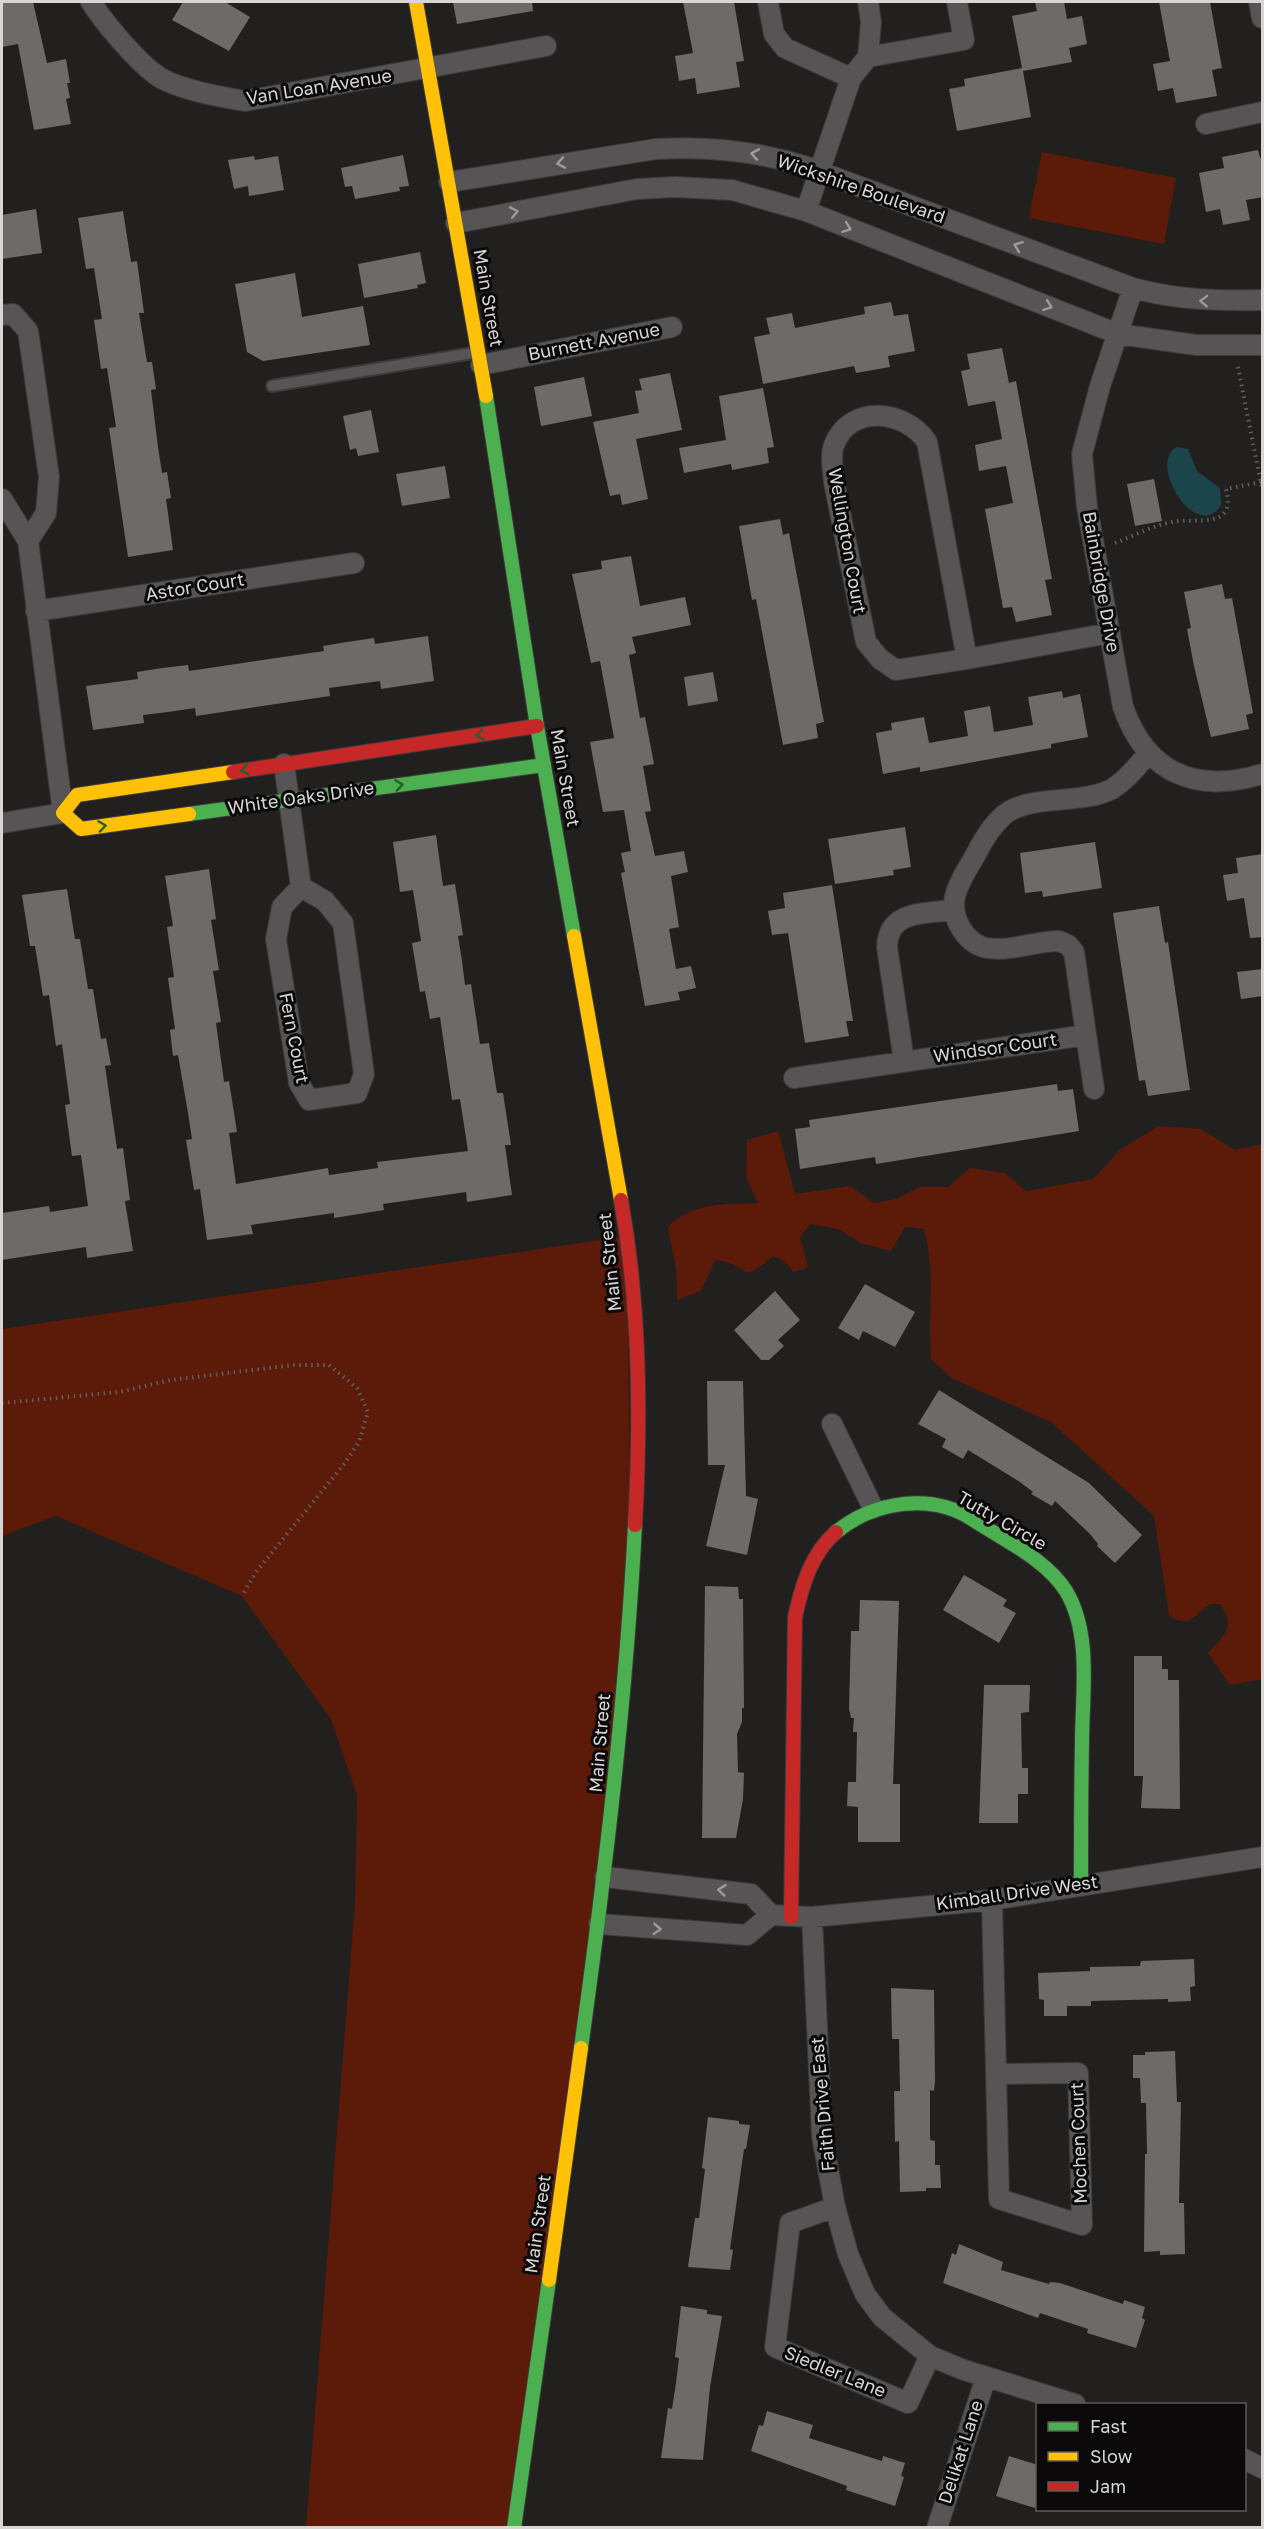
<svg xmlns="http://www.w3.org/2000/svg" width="1264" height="2529" viewBox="0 0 1264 2529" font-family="'Golos Text',sans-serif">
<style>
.green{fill:#5c1a08}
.water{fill:#1c454b}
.building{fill:#6d6b6a}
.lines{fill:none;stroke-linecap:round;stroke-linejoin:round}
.lane-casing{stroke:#3c3b3a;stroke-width:14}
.street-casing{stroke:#3c3b3a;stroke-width:22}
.fast-casing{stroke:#3c3b3a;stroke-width:16}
.slow-casing{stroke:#3c3b3a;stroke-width:16}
.jam-casing{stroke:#3c3b3a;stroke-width:16}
.path{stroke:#616060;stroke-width:4;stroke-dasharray:1.5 4.5;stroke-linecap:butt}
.lane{stroke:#565454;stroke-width:10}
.street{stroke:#565454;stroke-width:20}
.fast{stroke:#4caf50;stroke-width:14}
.slow{stroke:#ffc107;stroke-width:14}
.jam{stroke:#c62828;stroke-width:14}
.oneway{stroke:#9e9b9a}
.oneway2{stroke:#2c5c2c}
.labels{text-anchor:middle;stroke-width:6;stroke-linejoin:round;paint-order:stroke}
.street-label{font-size:18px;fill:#d8d5d4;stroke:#0b0909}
</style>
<rect width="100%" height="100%" fill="#22201f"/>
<!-- green -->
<path class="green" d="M1042,152L1176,178L1164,244L1029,218Z
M1158,1126L1201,1129L1235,1150L1262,1144V1679L1230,1685L1208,1653C1224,1634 1237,1628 1220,1604H1210C1194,1615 1189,1630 1169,1615L1154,1516L1051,1422L953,1379L931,1359C927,1315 936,1271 924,1229L905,1227L891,1251L861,1243L838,1229L810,1224L800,1237L808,1267L794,1272L784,1261L773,1256C737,1287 752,1264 715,1260L701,1291L677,1300L676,1269L668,1227C692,1202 725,1204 758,1203L746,1177L747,1140L778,1131L795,1194L850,1186L874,1203L896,1199L919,1187H948L970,1168L1005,1173L1026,1191L1093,1179L1120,1150Z
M627,1236L631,1609L514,2527H306L355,1903L357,1796L331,1719L242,1596L56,1516L2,1536V1329Z"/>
<!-- water -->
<path class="water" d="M1177,447L1188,449L1197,471L1220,488L1221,505C1197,544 1146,463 1177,447Z"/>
<!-- building -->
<path class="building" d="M2,2H33L47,63L66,59L70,83H67L70,98L66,99L71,124L34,130L18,44L2,47Z
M183,2H225L250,17L229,51L172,20Z
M453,2H532L533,11L457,24Z
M683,2H734L744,61L736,62L740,87L697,94L695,78L679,81L675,56L693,53Z
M1035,2H1064L1067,19L1082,16L1087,44L1069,48L1072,62L1023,71L1031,117L957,131L949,89L965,86L964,79L1022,68L1012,16L1037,11Z
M1159,2H1210L1222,68L1212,70L1217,96L1176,103L1173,88L1158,91L1153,64L1170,61Z
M1258,150L1260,158L1263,157V197L1246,200L1250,220L1223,225L1220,209L1206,212L1199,173L1224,168L1222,157Z
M403,155L409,186L399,187L400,191L355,199L352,186L345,187L341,168Z
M254,156L255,160L278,156L284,190L249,196L248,186L234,189L228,160Z
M36,209L42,253L2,259V215Z
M123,211L131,262L137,261L144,313H139L147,362H152L156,389L151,390L158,447L162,473L167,472L171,498L166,499L173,550L128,557L109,428L116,427L107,368L101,369L94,320L102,319L98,294L94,268L86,269L78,218Z
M420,252L426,283L417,285L418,288L364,298L358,264Z
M295,273L302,317L363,306L370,345L263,361L247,352L235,284Z
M891,302L894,316L908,314L915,351L888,356L890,367L856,373L854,366L763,384L754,337L770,334L766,318L792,313L795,328L865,314L864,307Z
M1002,348L1009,383L1016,381L1052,579L1045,580L1052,615L1016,622L1012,607L1003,608L985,509L1013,503L1006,466L979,471L975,445L1002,439L995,401L968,406L961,371L970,369L967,354Z
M670,373L682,430L636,439L648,499L622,505L620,494L610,496L593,422L639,413L635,391L642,390L639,379Z
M584,377L592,416L541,426L534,387Z
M763,388L774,447L767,448L769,463L732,470L731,464L684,473L679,448L726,440L719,396Z
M371,410L379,452L358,456L356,448L350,450L343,416Z
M445,466L450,498L402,506L396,474Z
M1154,479L1162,521L1135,526L1127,484Z
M780,519L783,535L789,533L824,722L816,724L818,738L783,745L756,599L752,600L739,526Z
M631,556L640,606L685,597L691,625L632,637L636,653L629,655L640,718L645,717L654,764L643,766L651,811L645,812L655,856L684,851L688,872L671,876L679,927L669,929L676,969L691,966L696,988L678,992L680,1000L645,1006L621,873L625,872L621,853L631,851L624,810L603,812L590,742L614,738L600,661L591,663L572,574L602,569L601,561Z
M1222,584L1225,599L1232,598L1253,713L1246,715L1249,729L1211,737L1194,666L1187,629L1191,628L1184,592Z
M428,636L434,681L381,689L380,681L329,688L330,696L196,716L195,708L168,712L143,715L144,723L93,730L86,686L138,679L137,672L162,668L188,665L189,671L324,651L323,646L347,642L374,638L375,644Z
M713,672L718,701L688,706L684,677Z
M1062,691L1063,698L1080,694L1088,737L1051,744V748L1001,757L920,772V767L883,774L876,733L892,730L891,723L924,717L929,743L968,736L964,711L990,706L994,732L1033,725L1028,697Z
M905,827L911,867L893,870L894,875L835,884L828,839Z
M436,835L443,886L455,884L463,935L458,936L462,961L465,985L471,984L480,1044L489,1043L497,1093H503L511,1145H505L512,1195L467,1202L466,1192L383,1204L384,1210L334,1218V1213L251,1225L253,1234L207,1240L200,1189L194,1190L186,1140L192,1139L188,1113L178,1055L173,1056L170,1030L175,1029L168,978L174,977L167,927L173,926L165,876L209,869L216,919L211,920L219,970L213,971L221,1022L216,1023L224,1082L229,1081L237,1132L229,1133L236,1184L328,1168L329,1175L378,1168L377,1162L468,1151L460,1099L452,1100L440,1017L430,1019L425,991L420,992L412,943L421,941L413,890L400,892L393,842Z
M1095,842L1102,888L1043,897L1042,891L1025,893L1020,853Z
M1263,854V937L1250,938L1244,898L1227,901L1223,875L1238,873L1236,858Z
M832,885L853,1021H846L849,1036L805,1043L788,933L772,935L768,911L785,908L783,893Z
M67,889L75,939H80L88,989H93L101,1039L106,1038L111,1065L105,1066L117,1149L123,1148L130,1200L125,1201L133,1251L87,1258L86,1247L2,1260V1213L49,1206L50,1212L88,1206L81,1155L72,1156L65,1105L70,1104L62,1044L56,1046L49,995L43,996L35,946H30L22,895Z
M1159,906L1165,943L1168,942L1190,1090L1148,1096L1145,1080L1139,1081L1113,913Z
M1263,969V996L1241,999L1237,972Z
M1057,1084L1058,1091L1073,1089L1079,1131L876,1164L875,1157L800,1169L795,1129L810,1127L809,1120Z
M865,1284L915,1312L895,1347L863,1331L859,1340L838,1328Z
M775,1291L800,1320L778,1340L784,1346L769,1360H761L734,1330Z
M707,1381H743L746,1496L758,1499L747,1555L706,1546L725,1465H708Z
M939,1390L1089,1483L1142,1535L1115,1563L1097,1546L1098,1544L1090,1534L1055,1501L1052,1506L1031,1494L1033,1492L1020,1482L968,1450L963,1459L942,1447L946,1439L918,1424Z
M964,1575L1007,1600L1003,1606L1016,1613L999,1643L943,1610Z
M705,1586L738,1587L739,1599H743L744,1708H742V1722L737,1734L738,1772L744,1773L743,1799L736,1838H702Z
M860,1600L899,1601L893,1784H900V1842H858V1807L847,1806L848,1782H856L857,1732H853L854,1718H851L849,1709L851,1631H859Z
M1134,1656H1162V1669H1168V1680H1179L1180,1809L1141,1808L1143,1776H1134Z
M984,1685H1030L1029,1712L1021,1713L1022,1768H1028V1794H1018V1823H979Z
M1194,1959L1195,1986L1190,1987L1191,2001L1168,2002V1999L1091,2001V2006H1067V2016H1044V2000L1039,1999L1038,1973L1090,1971V1967L1140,1966L1141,1961Z
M891,1988L934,1990L935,2081L934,2091L930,2090V2140L935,2141V2165H940L941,2188H926V2191L900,2192L899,2141L895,2142L894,2091H900L899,2039H892Z
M1175,2051L1177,2102H1181L1179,2203H1184L1185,2254L1160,2255V2251L1144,2252L1145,2154H1147L1146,2103H1141L1140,2078H1133V2055H1145V2052Z
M708,2117L739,2121V2124L750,2125L746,2149H744L730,2249L733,2250L730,2270L688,2267L695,2218H699L702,2193L705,2169L702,2168Z
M959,2244L1003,2262L1001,2270L1049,2284L1050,2282L1060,2283L1123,2304L1124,2300L1145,2307L1142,2318L1145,2320L1136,2348L1087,2333L1088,2329L1040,2313L1038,2318L943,2283L952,2253L956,2255Z
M681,2306L707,2310V2314L722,2316L710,2387L703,2460L661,2458L668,2408L672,2409L676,2383L679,2358L675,2357Z
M767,2411L813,2425L809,2438L882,2461L883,2456L905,2463L901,2476L904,2477L895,2506L846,2490L847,2486L751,2451L759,2425L763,2426Z
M1009,2456L1038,2465V2509L996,2496Z"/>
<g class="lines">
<defs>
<path id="lane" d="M272,386L479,352"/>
<path id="street" d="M91,2C105,24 135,59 156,75C175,89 221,97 245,101L546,46
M768,2L774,34L785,48L851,78
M1259,2L1262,18
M868,57L964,40L957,2
M1206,124L1262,112
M449,182L656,149C707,146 758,151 807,167L1133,288C1177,300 1217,301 1262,300
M806,211L851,78L868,57L871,22L868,2
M456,223L637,189L675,187L732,190L806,211L1118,334L1196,345H1262
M1133,288L1100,386L1082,454L1087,507L1123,707C1147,774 1196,794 1262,774
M2,315L13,314L28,331L49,477L46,513L28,541
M481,365L672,327
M2,499L28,541L63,813L2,823
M36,611L354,563
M967,659L896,670L880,659L866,642L834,482C833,470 830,456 834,445C850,403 906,410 927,442L967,659L1110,633
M284,764L301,887L325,901L343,923L364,1074L357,1093L309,1100L299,1083L276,939L282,907L301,887
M904,1061L887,947C888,910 924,914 953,910
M794,1078L1086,1035
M1094,1089L1074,952L1068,945L1059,941C1036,941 1010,952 987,948C975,946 968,939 962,930C943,901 962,879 976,854C983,840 992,825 1005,814C1032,794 1081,805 1112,789C1127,780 1137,766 1148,754
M832,1424L873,1508
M605,1877L751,1894L771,1915L812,1917L992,1900L1262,1857
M992,1900L999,2199L1082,2225L1078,2073L997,2074
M812,1917L822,2136L835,2207L848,2254L865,2294L882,2317L930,2356L964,2370L1075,2404
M599,1924L747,1935L771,1915
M835,2207L790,2223L775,2347L908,2403L930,2356
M1244,2459L1262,2468
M937,2528L986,2377"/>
<path id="fast" d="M486,396L537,726L574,936
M189,814L544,765
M836,1532C873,1502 930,1492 972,1519C1002,1539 1046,1559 1066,1591C1092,1634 1082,1695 1082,1743C1081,1791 1081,1838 1081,1885
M581,2048C605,1874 626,1700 635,1525
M514,2528L549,2280"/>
<path id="slow" d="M416,2L486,396
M189,814L81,829L63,813L77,795L233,772
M574,936L621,1200
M549,2280L581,2048"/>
<path id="jam" d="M233,772L537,726
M621,1200C640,1307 641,1416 635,1525
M791,1917L795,1617C802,1585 811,1554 836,1532"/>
</defs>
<!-- lane casing -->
<use href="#lane" class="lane-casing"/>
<!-- street casing -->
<use href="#street" class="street-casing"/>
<!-- fast casing -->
<use href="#fast" class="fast-casing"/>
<!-- slow casing -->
<use href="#slow" class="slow-casing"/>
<!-- jam casing -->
<use href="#jam" class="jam-casing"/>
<!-- path -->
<path class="path" d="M1238,367L1262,489
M1115,543C1133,536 1152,526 1172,522C1195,517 1237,531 1226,489L1261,482
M2,1403L119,1392L171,1380L293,1365H329L357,1388L368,1412L359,1442L345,1463L256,1572L242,1596"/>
<!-- lane -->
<use href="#lane" class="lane"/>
<!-- street -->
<use href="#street" class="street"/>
<!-- fast -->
<use href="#fast" class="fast"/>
<!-- slow -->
<use href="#slow" class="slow"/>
<!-- jam -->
<use href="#jam" class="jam"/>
</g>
<!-- one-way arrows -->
<defs><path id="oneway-chevron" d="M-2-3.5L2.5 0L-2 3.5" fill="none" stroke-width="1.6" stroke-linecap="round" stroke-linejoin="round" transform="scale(1.5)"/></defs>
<g class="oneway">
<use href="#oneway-chevron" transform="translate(755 154) rotate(-170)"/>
<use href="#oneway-chevron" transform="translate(561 163) rotate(170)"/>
<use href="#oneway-chevron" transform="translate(514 212) rotate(-11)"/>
<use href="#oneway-chevron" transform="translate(847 228) rotate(21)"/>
<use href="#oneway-chevron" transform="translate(1018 246) rotate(-160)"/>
<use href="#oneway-chevron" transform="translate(1204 301) rotate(-178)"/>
<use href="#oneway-chevron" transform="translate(1048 306) rotate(21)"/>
<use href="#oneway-chevron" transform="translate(722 1890) rotate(-173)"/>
<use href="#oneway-chevron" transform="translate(657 1929) rotate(4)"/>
</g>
<g class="oneway2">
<use href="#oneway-chevron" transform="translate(480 735) rotate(172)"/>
<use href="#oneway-chevron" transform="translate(245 770) rotate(171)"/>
<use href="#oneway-chevron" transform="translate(399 785) rotate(-8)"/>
<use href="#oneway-chevron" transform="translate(102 826) rotate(-8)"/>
</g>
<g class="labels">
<!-- street labels -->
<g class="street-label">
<text transform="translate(319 87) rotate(-9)" y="6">Van Loan Avenue</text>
<text transform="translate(861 189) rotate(19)" y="6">Wickshire Boulevard</text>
<text transform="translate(488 298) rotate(80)" y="6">Main Street</text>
<text transform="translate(594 342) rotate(-11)" y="6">Burnett Avenue</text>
<text transform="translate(847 541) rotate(80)" y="6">Wellington Court</text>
<text transform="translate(1101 582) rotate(80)" y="6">Bainbridge Drive</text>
<text transform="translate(195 587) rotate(-9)" y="6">Astor Court</text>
<text transform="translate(565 778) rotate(80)" y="6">Main Street</text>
<text transform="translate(301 798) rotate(-8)" y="6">White Oaks Drive</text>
<text transform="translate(294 1038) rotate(79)" y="6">Fern Court</text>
<text transform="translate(995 1048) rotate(-8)" y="6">Windsor Court</text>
<text transform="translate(610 1262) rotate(-96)" y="6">Main Street</text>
<text transform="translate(1002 1521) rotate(30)" y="6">Tutty Circle</text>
<text transform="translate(600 1743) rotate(-85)" y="6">Main Street</text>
<text transform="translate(1017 1893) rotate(-8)" y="6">Kimball Drive West</text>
<text transform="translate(823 2104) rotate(-95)" y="6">Faith Drive East</text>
<text transform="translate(1079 2143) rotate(-92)" y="6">Mochen Court</text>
<text transform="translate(538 2224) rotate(-82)" y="6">Main Street</text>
<text transform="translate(835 2372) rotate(22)" y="6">Siedler Lane</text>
<text transform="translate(961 2452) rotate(-72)" y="6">Delikat Lane</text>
</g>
</g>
<!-- border -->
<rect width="1264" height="2529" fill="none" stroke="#d8d5d4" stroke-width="6"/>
<!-- legend -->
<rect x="1036" y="2403" width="210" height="108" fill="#0b0909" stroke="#5d5b5a" stroke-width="1.5"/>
<rect x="1048" y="2422" width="30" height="9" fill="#4caf50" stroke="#5d5b5a" stroke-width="1.5"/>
<text x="1090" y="2433" font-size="18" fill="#d8d5d4">Fast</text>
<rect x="1048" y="2452" width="30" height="9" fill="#ffc107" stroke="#5d5b5a" stroke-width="1.5"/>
<text x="1090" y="2463" font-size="18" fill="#d8d5d4">Slow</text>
<rect x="1048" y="2482" width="30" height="9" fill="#c62828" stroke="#5d5b5a" stroke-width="1.5"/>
<text x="1090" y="2493" font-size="18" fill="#d8d5d4">Jam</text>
</svg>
